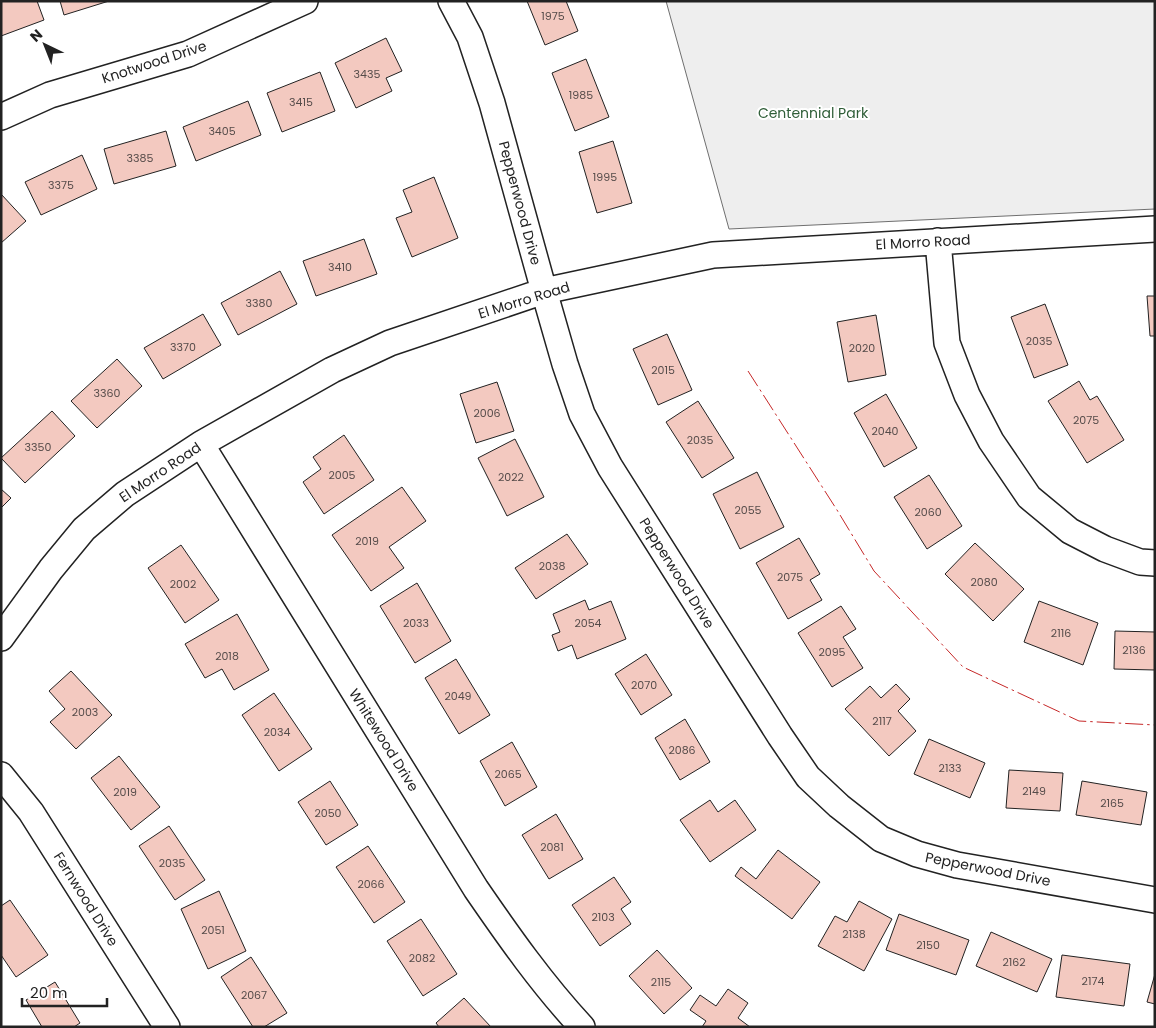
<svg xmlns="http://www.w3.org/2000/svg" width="1156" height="1028" viewBox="0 0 1156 1028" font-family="Poppins,sans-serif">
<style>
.green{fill:#eee;stroke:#6f6f6f}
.building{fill:#f3c9c0;stroke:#222}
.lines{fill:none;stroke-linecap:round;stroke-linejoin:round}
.minor-casing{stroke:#222;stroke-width:28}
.minor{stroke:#fff;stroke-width:25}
.power{stroke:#c62828;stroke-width:1;stroke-dasharray:18 4 2.5 4;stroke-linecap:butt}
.labels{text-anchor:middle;stroke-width:4;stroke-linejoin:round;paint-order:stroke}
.number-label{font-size:11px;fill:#564c4a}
.street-label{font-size:14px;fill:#222;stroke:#fff}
.park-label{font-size:14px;fill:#2f5e38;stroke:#fff}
</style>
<rect width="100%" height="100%" fill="#fff"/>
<!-- green -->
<path class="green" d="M666,1H1155V209L729,229Z"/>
<!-- building -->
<path class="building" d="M1,1H37L44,20L1,36Z
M60,1H109L64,15Z
M527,1H566L578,31L545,45Z
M386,38L402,71L386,78L392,91L356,108L335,63Z
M586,59L609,117L575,131L552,73Z
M320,72L335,111L282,132L267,93Z
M248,101L261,135L196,161L183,127Z
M166,131L176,166L114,184L104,149Z
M613,141L632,203L597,213L579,152Z
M82,155L97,189L41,215L25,182Z
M434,177L458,238L412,257L396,218L412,212L403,190Z
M1,194L26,221L1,243Z
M364,239L377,274L316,296L303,261Z
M280,271L297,304L238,335L221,303Z
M1147,296H1155V336H1150Z
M1045,304L1068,365L1034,378L1011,317Z
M203,314L221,345L163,379L144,348Z
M876,315L886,375L848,382L837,322Z
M667,334L692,390L658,405L633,349Z
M117,359L142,386L97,428L71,401Z
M1079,381L1090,400L1097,396L1124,440L1087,463L1048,401Z
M497,382L514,431L476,443L460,394Z
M886,394L917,448L884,467L854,413Z
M698,401L734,458L702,478L666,422Z
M52,411L75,436L25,483L1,458Z
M344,435L374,480L324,514L303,482L321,469L313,457Z
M515,439L544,497L507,516L478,458Z
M757,472L784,527L740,549L713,494Z
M929,475L962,526L927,549L894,497Z
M402,487L426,521L389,547L404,568L371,591L332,535Z
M1,489L11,498L1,508Z
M567,534L588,564L536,599L515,568Z
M799,538L820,574L810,580L822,600L788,619L756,563Z
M975,543L1024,589L993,621L945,574Z
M181,545L219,600L185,623L148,568Z
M417,583L451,641L415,663L380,606Z
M585,600L589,610L611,601L626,639L577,659L572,645L558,651L552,635L560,632L553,614Z
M1039,601L1098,623L1083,665L1024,642Z
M841,606L856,629L843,637L863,668L832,687L798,633Z
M237,614L269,670L234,690L222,669L205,678L185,644Z
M1115,631L1155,632V670L1114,669Z
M646,654L672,695L641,715L615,674Z
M456,659L490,715L459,734L425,678Z
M71,671L112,715L76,749L50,722L65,709L49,691Z
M896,684L910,699L898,711L916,731L889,756L845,709L870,686L881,698Z
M274,693L312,749L279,771L242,715Z
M685,719L710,762L680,780L655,738Z
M929,739L985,763L970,798L914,774Z
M512,742L537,787L505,806L480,761Z
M119,756L160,807L131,830L91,778Z
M1009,770L1063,773L1060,811L1006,808Z
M330,781L358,825L326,845L298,802Z
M1082,781L1147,792L1141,825L1076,815Z
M710,800L718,812L735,800L756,830L710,862L680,820Z
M556,814L583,859L549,879L522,835Z
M169,826L205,880L175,900L139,846Z
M368,846L405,902L374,923L336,867Z
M778,850L820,882L792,919L735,876L741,867L756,879Z
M614,877L631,902L621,909L631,924L600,946L572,905Z
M219,891L246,951L208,969L181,909Z
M10,900L48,955L16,977L1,955V906Z
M859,901L892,919L864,971L818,946L835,916L847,922Z
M899,914L969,940L956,975L886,950Z
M421,919L457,974L423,996L387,941Z
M991,932L1052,959L1037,992L976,966Z
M657,950L692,988L664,1014L629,976Z
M1062,955L1130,964L1124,1006L1056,997Z
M251,957L287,1013L264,1027H253L221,977Z
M1155,974V1004L1147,1002Z
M55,982L80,1023L74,1027H42L26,1000Z
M728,989L748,1003L738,1018L750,1027H702L706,1021L690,1010L700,995L716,1006Z
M464,998L491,1027H439L436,1023Z"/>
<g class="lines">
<defs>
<path id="minor" d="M451,1L470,37L492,103L544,291L565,364L582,414L610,467L780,736L808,777L839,806L881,839L917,854L957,865L1155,900
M1,117L50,95L188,54L305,1
M938,241L947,343L967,395L991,441L1029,497L1070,531L1105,549L1140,562L1155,563
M201,444L476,889C509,937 542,984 582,1027
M1,638L51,569L84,529L125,494L201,444L332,370L390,343L544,291L713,255L1155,229
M1,775L31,812L167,1027"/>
</defs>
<!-- minor casing -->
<use href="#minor" class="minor-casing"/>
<!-- minor -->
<use href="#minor" class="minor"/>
<!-- power -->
<path class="power" d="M748,371L837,510L874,571L963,667L1079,721L1155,725"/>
</g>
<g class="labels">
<!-- number labels -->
<g class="number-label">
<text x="553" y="20">1975</text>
<text x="367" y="78">3435</text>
<text x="581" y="99">1985</text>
<text x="301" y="106">3415</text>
<text x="222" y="135">3405</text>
<text x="140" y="162">3385</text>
<text x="605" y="181">1995</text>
<text x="61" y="189">3375</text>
<text x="340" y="271">3410</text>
<text x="259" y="307">3380</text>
<text x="1039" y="345">2035</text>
<text x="183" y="351">3370</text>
<text x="862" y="352">2020</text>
<text x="663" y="374">2015</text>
<text x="107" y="397">3360</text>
<text x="487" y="417">2006</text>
<text x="1086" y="424">2075</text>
<text x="885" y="435">2040</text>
<text x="700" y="444">2035</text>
<text x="38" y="451">3350</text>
<text x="342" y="479">2005</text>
<text x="511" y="481">2022</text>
<text x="748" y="514">2055</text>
<text x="928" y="516">2060</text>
<text x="367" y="545">2019</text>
<text x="552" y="570">2038</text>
<text x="790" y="581">2075</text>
<text x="984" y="586">2080</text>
<text x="183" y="588">2002</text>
<text x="416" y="627">2033</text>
<text x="588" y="627">2054</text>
<text x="1061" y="637">2116</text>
<text x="1134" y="654">2136</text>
<text x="832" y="656">2095</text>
<text x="227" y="660">2018</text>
<text x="644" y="689">2070</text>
<text x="458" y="700">2049</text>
<text x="85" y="716">2003</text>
<text x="882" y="725">2117</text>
<text x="277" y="736">2034</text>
<text x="682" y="754">2086</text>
<text x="950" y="772">2133</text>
<text x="508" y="778">2065</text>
<text x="1034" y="795">2149</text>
<text x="125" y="796">2019</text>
<text x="1112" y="807">2165</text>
<text x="328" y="817">2050</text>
<text x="552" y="851">2081</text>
<text x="172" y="867">2035</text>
<text x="371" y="888">2066</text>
<text x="603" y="921">2103</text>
<text x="213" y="934">2051</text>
<text x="854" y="938">2138</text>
<text x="928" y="949">2150</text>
<text x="422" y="962">2082</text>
<text x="1014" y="966">2162</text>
<text x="1093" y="985">2174</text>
<text x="661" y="986">2115</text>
<text x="254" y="999">2067</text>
</g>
<!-- street labels -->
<g class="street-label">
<text transform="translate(154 62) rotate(-18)" y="5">Knotwood Drive</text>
<text transform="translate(520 203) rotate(75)" y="5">Pepperwood Drive</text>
<text transform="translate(923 242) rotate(-3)" y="5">El Morro Road</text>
<text transform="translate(524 300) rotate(-17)" y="5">El Morro Road</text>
<text transform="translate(160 472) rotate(-34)" y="5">El Morro Road</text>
<text transform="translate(677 573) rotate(58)" y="5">Pepperwood Drive</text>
<text transform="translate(384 740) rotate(58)" y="5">Whitewood Drive</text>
<text transform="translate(988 869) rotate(11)" y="5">Pepperwood Drive</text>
<text transform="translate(86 899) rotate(58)" y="5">Fernwood Drive</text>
</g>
<!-- park labels -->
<g class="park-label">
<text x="813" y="118">Centennial Park</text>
</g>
</g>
<!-- border -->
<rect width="1156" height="1028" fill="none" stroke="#222222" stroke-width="5"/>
<!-- north arrow -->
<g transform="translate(45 45) rotate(317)" stroke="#ffffff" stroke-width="4" paint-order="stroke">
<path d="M0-4L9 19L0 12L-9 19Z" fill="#222222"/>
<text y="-8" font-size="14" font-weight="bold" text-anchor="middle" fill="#222222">N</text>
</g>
<!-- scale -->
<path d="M22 998v8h85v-8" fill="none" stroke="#222222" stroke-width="2.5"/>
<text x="30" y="998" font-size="15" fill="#222222" stroke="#ffffff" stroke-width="4" paint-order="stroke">20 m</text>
</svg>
